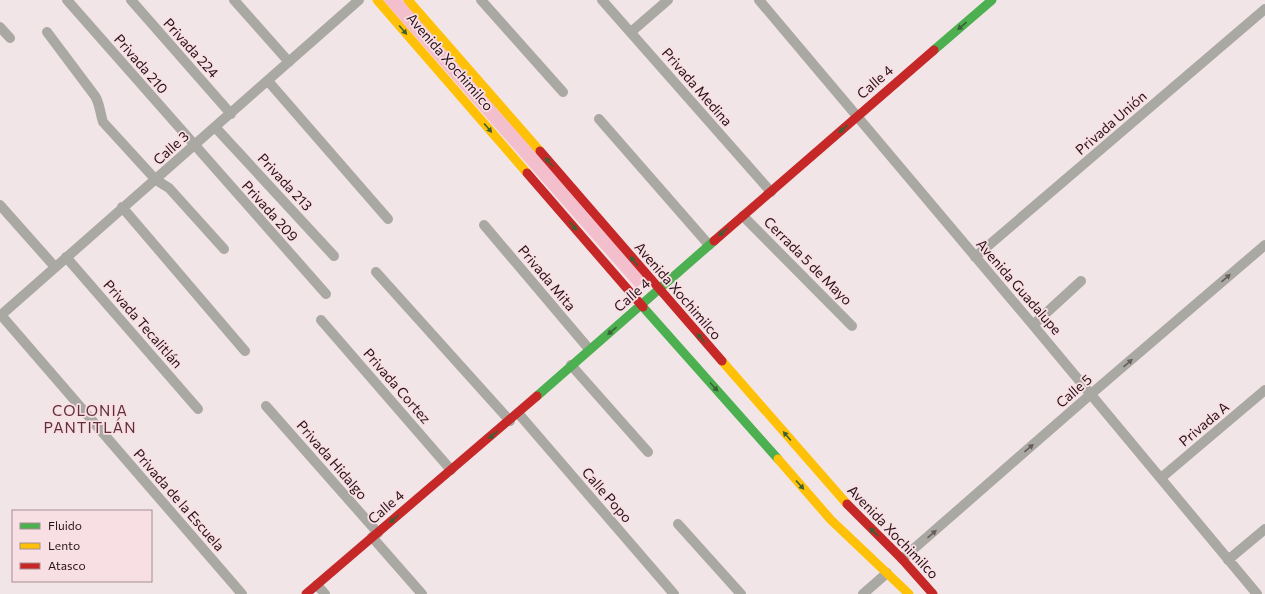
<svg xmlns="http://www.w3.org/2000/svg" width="1265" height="594" viewBox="0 0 1265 594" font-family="Commissioner,sans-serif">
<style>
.green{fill:#f4bfcc}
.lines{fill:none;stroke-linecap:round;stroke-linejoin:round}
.street{stroke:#a9a8a2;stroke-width:10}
.fast{stroke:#4caf50;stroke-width:9}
.slow{stroke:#ffc107;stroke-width:9}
.jam{stroke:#c62828;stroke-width:9}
.oneway{fill:#3a6034}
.oneway2{fill:#685c5c}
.labels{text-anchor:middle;stroke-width:3.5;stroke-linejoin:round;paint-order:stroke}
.street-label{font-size:14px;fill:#271117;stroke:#f8dfe4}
.neighbourhood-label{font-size:15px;letter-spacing:1px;fill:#602f3c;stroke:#f8dfe4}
</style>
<rect width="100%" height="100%" fill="#f2e5e8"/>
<!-- green -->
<path class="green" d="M383,0H403L647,279L636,288Z"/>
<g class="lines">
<!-- street -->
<path class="street" d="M67,0L326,294
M131,0L231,114
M234,0L289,62
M481,0L563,92
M602,0L771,192
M759,0L1033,325L1257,594
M0,27L10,38
M47,32L95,96C100,104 100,113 103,122L156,180L169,188L224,249
M631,32L668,0
M268,81L388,219
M599,119L709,245
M215,127L334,256
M0,205L55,267
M122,207L245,351
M743,216L852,326
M484,225L589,349
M66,257L198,409
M975,257L1265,9
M376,272L510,421
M1,315L242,594
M0,316L359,0
M321,320L451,470
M1033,325L1081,281
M571,365L648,452
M266,406L378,533
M518,413L674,594
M1161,478L1265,390
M678,524L741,594
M372,537L422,594
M902,559L1091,394L1265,245
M1228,560L1265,529
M317,585L325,594
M863,594L887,573"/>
<!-- fast -->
<path class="fast" d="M934,50L992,0
M643,307L778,459
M537,396L714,241"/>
<!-- slow -->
<path class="slow" d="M377,0L527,173
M408,0L540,151
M722,361L847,504
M778,459L831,520L909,594"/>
<!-- jam -->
<path class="jam" d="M540,151L722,361
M527,173L643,307
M714,241L934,50
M847,504L902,559L933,594
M306,594L537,396"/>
</g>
<!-- one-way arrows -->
<defs><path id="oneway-solid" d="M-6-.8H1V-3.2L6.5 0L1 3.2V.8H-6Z"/></defs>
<g class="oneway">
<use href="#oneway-solid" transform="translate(962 26) rotate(139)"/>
<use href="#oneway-solid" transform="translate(403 30) rotate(49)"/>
<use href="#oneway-solid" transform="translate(488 128) rotate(49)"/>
<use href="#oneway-solid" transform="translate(843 129) rotate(139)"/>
<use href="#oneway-solid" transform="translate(549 162) rotate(-131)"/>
<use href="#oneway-solid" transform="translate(573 226) rotate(49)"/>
<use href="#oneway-solid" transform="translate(723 232) rotate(139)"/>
<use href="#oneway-solid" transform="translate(634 261) rotate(-131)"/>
<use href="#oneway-solid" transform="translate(612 331) rotate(140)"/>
<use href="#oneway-solid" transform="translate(701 338) rotate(-131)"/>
<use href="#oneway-solid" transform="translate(714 387) rotate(48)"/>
<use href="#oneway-solid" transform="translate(493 435) rotate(140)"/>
<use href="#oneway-solid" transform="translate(787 436) rotate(-131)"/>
<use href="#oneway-solid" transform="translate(800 485) rotate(48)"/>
<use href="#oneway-solid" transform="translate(394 519) rotate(139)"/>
<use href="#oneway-solid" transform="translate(874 532) rotate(-136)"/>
</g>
<g class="oneway2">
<use href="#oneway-solid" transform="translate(1226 278) rotate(-41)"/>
<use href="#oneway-solid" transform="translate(1128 363) rotate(-41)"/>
<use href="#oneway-solid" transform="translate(1029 448) rotate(-41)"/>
<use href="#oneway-solid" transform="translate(932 534) rotate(-41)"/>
</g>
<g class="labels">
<!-- street labels -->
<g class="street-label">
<text transform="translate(191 48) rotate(48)" y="5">Privada 224</text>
<text transform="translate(450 62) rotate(49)" y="5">Avenida Xochimilco</text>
<text transform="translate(141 64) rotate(49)" y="5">Privada 210</text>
<text transform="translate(875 82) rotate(-41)" y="5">Calle 4</text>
<text transform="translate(697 87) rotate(49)" y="5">Privada Medina</text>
<text transform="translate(1111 123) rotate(-41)" y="5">Privada Unión</text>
<text transform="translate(171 148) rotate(-42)" y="5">Calle 3</text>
<text transform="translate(285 182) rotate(47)" y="5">Privada 213</text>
<text transform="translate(270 211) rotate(48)" y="5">Privada 209</text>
<text transform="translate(808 261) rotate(45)" y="5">Cerrada 5 de Mayo</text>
<text transform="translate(547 278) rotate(50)" y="5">Privada Mita</text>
<text transform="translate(1019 287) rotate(49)" y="5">Avenida Guadalupe</text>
<text transform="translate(678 291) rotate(49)" y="5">Avenida Xochimilco</text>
<text transform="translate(632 295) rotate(-41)" y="5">Calle 4</text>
<text transform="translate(143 324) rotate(49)" y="5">Privada Tecalitlán</text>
<text transform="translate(397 386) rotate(49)" y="5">Privada Cortez</text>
<text transform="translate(1074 391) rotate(-41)" y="5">Calle 5</text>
<text transform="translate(1204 424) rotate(-40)" y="5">Privada A</text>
<text transform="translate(332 460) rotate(49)" y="5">Privada Hidalgo</text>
<text transform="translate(607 495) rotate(49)" y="5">Calle Popo</text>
<text transform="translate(179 500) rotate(49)" y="5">Privada de la Escuela</text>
<text transform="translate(386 507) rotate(-41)" y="5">Calle 4</text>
<text transform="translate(893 532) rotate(46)" y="5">Avenida Xochimilco</text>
</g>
<!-- neighbourhood labels -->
<g class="neighbourhood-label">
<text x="90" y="416">COLONIA<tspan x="90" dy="17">PANTITLÁN</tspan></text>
</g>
</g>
<!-- legend -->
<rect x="12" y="510" width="140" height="72" fill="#f8dfe4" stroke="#a48d92"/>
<rect x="20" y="523" width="20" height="6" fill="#4caf50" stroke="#a48d92"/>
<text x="48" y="530" font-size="12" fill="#271117">Fluido</text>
<rect x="20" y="543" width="20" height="6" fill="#ffc107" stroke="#a48d92"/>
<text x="48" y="550" font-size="12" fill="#271117">Lento</text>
<rect x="20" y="563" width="20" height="6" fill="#c62828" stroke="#a48d92"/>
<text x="48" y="570" font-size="12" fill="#271117">Atasco</text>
</svg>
